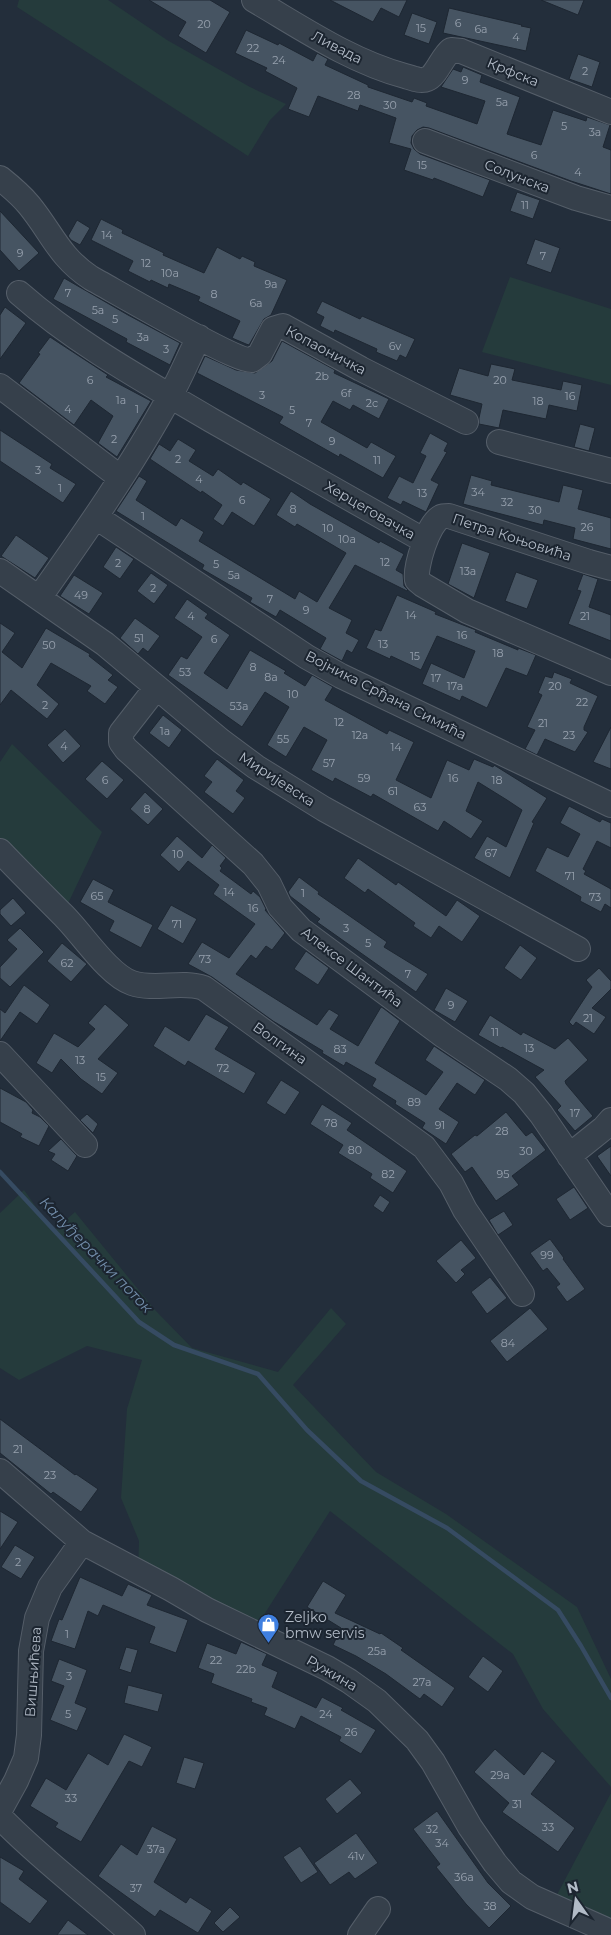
<svg xmlns="http://www.w3.org/2000/svg" width="611" height="1935" viewBox="0 0 611 1935" font-family="Montserrat,sans-serif">
<style>
.green{fill:#253b3c}
.lines{fill:none;stroke-linecap:round;stroke-linejoin:round}
.stream{stroke:#364b62;stroke-width:4.5}
.building{fill:#465462;stroke:#1e2732}
.minor-casing{stroke:#555e69;stroke-width:26}
.minor{stroke:#36404b;stroke-width:24}
.labels{text-anchor:middle;stroke-width:4;stroke-linejoin:round;paint-order:stroke}
.number-label{font-size:11px;fill:#97a1ae}
.street-label{font-size:14px;fill:#b2bbc7;stroke:#1c2530}
.poi-label{font-size:14px;fill:#b2bbc7;stroke:#1c2530;text-anchor:start}
.water-label{font-size:15px;font-style:italic;fill:#728daa;stroke:#1c2530}
</style>
<rect width="100%" height="100%" fill="#232e3b"/>
<!-- green -->
<path class="green" d="M19,0H108L167,40L250,87L286,104L270,120L248,156L17,7Z
M510,277L611,309V385L482,352Z
M12,744L102,832L63,914L0,851V762Z
M24,1190L53,1231L75,1212L155,1310L192,1348L278,1372L331,1308L346,1324L293,1385L376,1472L446,1514L577,1607L611,1679V1787L543,1709L513,1654L330,1511L253,1632L138,1571L139,1541L121,1498L127,1409L142,1360L87,1346L19,1380L0,1368V1213Z
M611,1793V1932L551,1906Z"/>
<g class="lines">
<!-- stream -->
<path class="stream" d="M0,1172L139,1322L174,1345L258,1374L307,1430L361,1481L447,1528L558,1610L581,1646L611,1698"/>
</g>
<!-- building -->
<path class="building" d="M149,0H210L230,12L206,53L178,36L186,22Z
M330,0H407L399,17L381,8L373,22Z
M541,0H584L578,15Z
M449,8L522,25L521,26L531,28L526,51L443,33Z
M412,13L437,22L429,44L404,35Z
M246,30L278,45L279,43L313,61L317,53L328,59L325,65L368,85V87L412,102L414,98L427,103L426,106L477,124L485,101L441,87L453,69L461,72L463,67L482,75L480,82L520,97L507,134L541,145L553,110L586,121L587,117L610,125L603,147L611,150V194L571,181L429,128L423,127L417,130L412,136L411,143L414,149L420,154L490,180L483,197L434,178L433,180L404,170L411,149L389,143L396,118L360,105L358,111L318,96L309,117L288,109L297,88L265,71L267,68L235,53Z
M578,54L600,62L592,87L569,79Z
M517,192L540,200L533,219L510,211Z
M0,211L39,253L19,271L0,250Z
M101,219L123,230L122,233L164,253L163,255L204,273L217,247L240,259L242,256L255,262L254,266L287,280L271,315L264,319L249,345L246,344L232,338L240,321L198,301L200,297L169,284L168,288L151,280L150,282L128,271L133,261L91,240Z
M77,220L90,228L80,245L71,240L68,236Z
M535,239L560,248L551,273L526,264Z
M64,278L128,315L180,343L170,365L126,342L127,339L53,299Z
M322,301L360,319L362,316L415,339L406,358L400,355L397,361L376,352L377,349L335,330L334,333L320,326L324,317L316,313Z
M5,307L26,323L0,359V315Z
M50,337L108,375L106,377L151,401L117,457L98,443L113,416L91,400L74,425L19,383L40,354L38,353Z
M282,341L335,370L334,373L389,399L379,419L353,405L350,410L333,401L321,422L367,448L371,442L396,456L383,478L340,454L339,457L279,423L283,417L197,373L205,356L236,370L255,373L272,361Z
M491,364L515,369L512,380L561,390L563,381L582,385L577,411L549,405L546,419L503,410L499,428L479,424V418L482,404L450,395L459,368L488,376Z
M580,424L595,428L589,451L574,447Z
M0,430L52,464L50,468L76,484L63,503L0,461Z
M430,433L448,443L444,451L447,452L431,480L439,484L426,512L403,501L401,505L387,498L399,476L413,483L426,456L420,453Z
M178,439L196,450L189,461L213,476L218,469L241,485L243,482L271,499L254,526L232,512L223,526L213,519L222,505L202,491L201,493L150,459L159,444L170,451Z
M471,475L492,481L491,485L559,502L563,485L583,490L578,509L611,518V549L573,539L575,528L544,520L543,525L463,504Z
M139,476L147,481L136,500L176,526L181,518L204,532L199,541L295,599L299,591L317,602L346,553L297,524L295,527L276,515L291,491L310,504L379,543L380,541L404,554L396,570L403,574L404,586L408,590L407,591L355,565L329,608L352,620L346,633L359,640L352,653L347,650L342,661L320,649L326,638L280,610L276,617L250,602L252,598L202,569L204,565L116,511Z
M16,535L49,558L35,578L1,556Z
M462,543L490,553L474,598L448,584Z
M116,547L134,559L120,579L103,567Z
M516,572L538,580L527,609L505,601Z
M151,573L168,585L154,604L137,591Z
M583,574L598,579L589,607L611,615V641L568,624L581,591L577,590Z
M74,575L103,593L89,614L60,596Z
M397,595L436,612L435,614L476,630L475,632L518,650V648L536,655L527,676L506,668L487,708L462,696L460,701L422,684L431,663L464,678L475,651L437,636L421,670L391,656L390,659L366,648L375,629L381,631Z
M187,599L208,614L205,618L230,635L204,673L227,689L250,650L286,671L284,673L305,686L312,675L333,687L325,700L387,734L389,730L414,742L396,780L431,798L447,760L469,770L474,759L493,767L494,765L547,798L532,822L534,823L510,878L474,858L487,836L506,847L522,810L507,800L478,782L466,811L483,821L471,839L444,821L438,831L373,794L371,797L335,778L333,782L311,770L327,740L304,727L286,757L267,745L289,707L265,692L242,727L168,675L181,656L187,659L202,637L174,618Z
M135,618L160,636L148,652L143,648L138,654L120,638Z
M0,623L15,633L2,652L22,668L46,628L90,654L89,656L113,675L108,680L118,687L105,704L87,691L91,686L51,663L37,685L59,704L47,719L11,690L0,705Z
M554,672L572,679L570,683L598,696L584,727V730L588,732L575,752L545,739L537,755L525,749L535,730L527,727L542,695L538,693L545,676L552,678Z
M163,715L182,730L169,748L149,733Z
M611,727V769L593,762Z
M65,729L81,746L63,763L47,745Z
M217,759L244,780L236,791L245,798L233,814L204,792L212,782L204,776Z
M102,761L124,780L107,799L85,779Z
M145,792L163,809L148,825L130,809Z
M569,806L600,822L602,819L611,823V848L597,841L583,869L586,871L584,874L611,889V908L605,904L601,912L580,901L581,897L535,871L547,847L568,857L580,834L560,823Z
M177,836L202,858L212,845L226,858L220,866L222,868L220,871L251,894L253,891L260,897L266,909L265,910L285,933L272,950L266,946L256,959L251,955L236,974L317,1025L329,1009L339,1015L330,1029L358,1046L381,1007L383,1008L400,1021L375,1063L426,1095L443,1072L425,1060L434,1046L485,1080L475,1095L457,1083L439,1109L459,1122L446,1144L422,1128L425,1123L395,1104L396,1101L372,1086L376,1079L346,1062L344,1066L322,1053L323,1051L273,1021L212,977L188,964L202,942L229,958L255,924L213,894L219,885L188,861L179,872L160,855Z
M358,858L396,885L398,882L446,916L457,900L480,916L462,942L439,926L431,938L413,926L415,923L368,889L365,893L344,878Z
M299,877L319,892L318,894L387,942L384,947L428,974L416,992L317,922L320,919L290,896L288,892Z
M93,879L114,890L108,902L153,925L141,948L109,931L114,921L80,902Z
M13,898L26,913L11,926L0,914V910Z
M171,905L197,919L183,944L157,929Z
M20,928L44,952L10,987L0,978V967L17,949L7,940Z
M62,943L87,964L71,982L47,961Z
M520,945L537,958L521,980L504,968Z
M306,951L329,968L318,985L294,969Z
M599,968L611,981V989L592,1008L606,1017L594,1034L576,1022L573,1026L569,1022L592,987L586,980Z
M24,985L50,1005L37,1024L20,1012L0,1041V1009L5,1013Z
M446,988L468,1001L455,1022L434,1010Z
M105,1004L129,1025L98,1059L118,1073L102,1094L81,1079L61,1059L52,1073L36,1063L54,1033L78,1047L95,1029L88,1023Z
M206,1014L229,1027L215,1049L256,1073L244,1094L188,1061L185,1066L153,1046L165,1026L189,1041Z
M490,1015L521,1035L523,1032L555,1049L568,1038L588,1060L565,1081L566,1084L593,1116L575,1131L557,1110L561,1106L535,1077L544,1070L502,1047L501,1048L478,1035Z
M281,1080L300,1092L285,1115L266,1103Z
M0,1088L26,1102L33,1110L32,1113L40,1117L49,1126L39,1146L20,1137L22,1134L0,1122Z
M322,1104L352,1123L347,1130L407,1171L393,1193L370,1178L372,1174L338,1153L343,1145L310,1124Z
M506,1112L526,1136L532,1132L546,1150L512,1176L519,1185L496,1201L472,1167L465,1172L451,1154L475,1135L477,1136Z
M87,1114L98,1124L93,1133L80,1120Z
M61,1139L77,1156L68,1171L51,1160L55,1154L48,1151Z
M611,1146V1176L597,1156Z
M574,1187L588,1208L570,1220L556,1199Z
M380,1195L390,1202L383,1213L373,1206Z
M504,1211L513,1225L498,1235L489,1220Z
M550,1239L564,1258L563,1259L585,1289L567,1302L556,1287L560,1284L547,1268L543,1271L530,1253Z
M461,1240L476,1258L461,1270L465,1274L456,1283L436,1261Z
M490,1277L507,1298L487,1314L471,1292Z
M530,1308L548,1329L507,1362L490,1341Z
M0,1419L75,1475L76,1474L98,1489L81,1512L53,1492L51,1494L0,1453Z
M0,1511L18,1522L0,1549Z
M15,1545L35,1557L21,1579L1,1567Z
M80,1577L122,1596L128,1584L152,1595L147,1605L188,1620L176,1653L149,1643L155,1627L103,1605L98,1616L88,1611L75,1649L51,1641L59,1619L62,1620Z
M323,1581L346,1595L335,1613L380,1634L381,1633L403,1648L401,1650L455,1688L442,1707L424,1694L420,1699L386,1674L356,1656L333,1645L341,1628L307,1607Z
M241,1642L267,1654L262,1665L278,1672L272,1687L316,1708L322,1697L343,1708L341,1710L376,1730L361,1754L339,1741L341,1737L301,1716L295,1729L264,1715L267,1708L251,1702L252,1699L211,1683L214,1674L198,1668L207,1643L236,1654Z
M126,1647L138,1650L131,1673L119,1669Z
M483,1656L503,1671L488,1692L468,1677Z
M59,1659L87,1670L75,1703L87,1708L77,1731L50,1720L64,1686L51,1681Z
M128,1685L163,1694L158,1712L124,1703Z
M124,1734L152,1747L142,1767L129,1761L81,1842L55,1827L58,1823L30,1806L46,1778L66,1790L88,1753L108,1765Z
M495,1749L524,1775L542,1751L556,1761L531,1794L575,1828L558,1852L502,1812L509,1803L474,1772Z
M184,1757L204,1763L195,1789L176,1783Z
M350,1779L362,1793L337,1814L325,1799Z
M437,1811L488,1883L511,1906L489,1928L466,1904L436,1867L440,1864L413,1829Z
M152,1826L177,1839L154,1882L186,1903L190,1897L212,1911L198,1933L160,1910L155,1917L98,1876L121,1844L137,1855Z
M356,1833L378,1863L355,1879L349,1872L330,1885L314,1863Z
M300,1846L318,1872L301,1883L283,1857Z
M0,1857L24,1871L19,1879L48,1901L30,1924L0,1902Z
M230,1907L240,1917L223,1932L214,1923Z
M68,1920L88,1935H57Z"/>
<g class="lines">
<defs>
<path id="minor" d="M254,0C302,28 350,61 405,76C412,78 421,82 427,79C436,76 442,57 451,50L461,51L611,112
M425,141L576,198L611,208
M0,178C10,186 20,194 29,205C52,233 59,257 91,278C115,291 236,362 252,360L260,354L273,329L283,326L361,369L466,422
M19,293C77,344 145,381 211,420C282,460 354,501 425,541
M0,386L121,478
M499,442L611,471
M96,517L307,657L341,676L611,805
M611,568L589,562L449,516C446,516 443,516 441,517C428,523 415,567 417,580L423,585L467,611L611,673
M0,571L105,644L221,741L256,767L324,809L578,949
M39,598C85,533 132,466 170,396C181,377 189,356 199,337
M156,688L121,733V742L126,749L253,864L269,884L280,907L301,930L444,1036L508,1079L524,1093L541,1114L609,1214
M0,851C20,872 41,893 62,914C81,932 108,975 132,983C155,991 181,980 204,988L424,1147L451,1183L465,1210L522,1294
M0,1054L85,1145
M569,1156L604,1128L611,1120
M0,1471L82,1542L171,1589L207,1610L327,1668L349,1681L377,1701L417,1740L433,1762L470,1827L495,1863L511,1882L532,1897L611,1932
M0,1810L16,1781L26,1758L29,1735L31,1651L37,1618L50,1587L82,1542
M0,1817C41,1860 90,1895 133,1935
M360,1935L378,1909"/>
</defs>
<!-- minor casing -->
<use href="#minor" class="minor-casing"/>
<!-- minor -->
<use href="#minor" class="minor"/>
</g>
<!-- icons -->
<defs>
<symbol id="shop-pin" viewBox="-11 -11 22 30"><path d="M0 17L-7.5 6A9.5 9.5 0 1 1 7.5 6Z" fill="#3f7fe0" stroke="#1c2530"/><path d="M-5-2.5h2.3a2.7 3.5 0 0 1 5.4 0H5L5.5 6h-11ZM-1.5-2.5h3a1.5 2.3 0 0 0-3 0Z" fill="#fff"/></symbol>
</defs>
<g fill-rule="evenodd">
<use href="#shop-pin" x="256" y="1612" width="25" height="34"/>
</g>
<g class="labels">
<!-- number labels -->
<g class="number-label">
<text x="458" y="27">6</text>
<text x="204" y="28">20</text>
<text x="421" y="32">15</text>
<text x="481" y="33">6a</text>
<text x="516" y="41">4</text>
<text x="253" y="52">22</text>
<text x="279" y="64">24</text>
<text x="585" y="75">2</text>
<text x="465" y="84">9</text>
<text x="354" y="99">28</text>
<text x="502" y="106">5a</text>
<text x="390" y="109">30</text>
<text x="564" y="130">5</text>
<text x="595" y="136">3a</text>
<text x="534" y="159">6</text>
<text x="422" y="169">15</text>
<text x="578" y="176">4</text>
<text x="525" y="209">11</text>
<text x="107" y="239">14</text>
<text x="20" y="257">9</text>
<text x="543" y="260">7</text>
<text x="146" y="267">12</text>
<text x="170" y="277">10a</text>
<text x="271" y="288">9a</text>
<text x="68" y="297">7</text>
<text x="214" y="298">8</text>
<text x="256" y="307">6a</text>
<text x="98" y="314">5a</text>
<text x="115" y="323">5</text>
<text x="143" y="341">3a</text>
<text x="395" y="350">6v</text>
<text x="166" y="353">3</text>
<text x="322" y="380">2b</text>
<text x="90" y="384">6</text>
<text x="500" y="384">20</text>
<text x="346" y="397">6f</text>
<text x="262" y="399">3</text>
<text x="570" y="400">16</text>
<text x="121" y="404">1a</text>
<text x="538" y="405">18</text>
<text x="372" y="407">2c</text>
<text x="68" y="413">4</text>
<text x="137" y="413">1</text>
<text x="292" y="414">5</text>
<text x="309" y="427">7</text>
<text x="114" y="443">2</text>
<text x="332" y="445">9</text>
<text x="178" y="463">2</text>
<text x="377" y="464">11</text>
<text x="38" y="474">3</text>
<text x="199" y="483">4</text>
<text x="60" y="492">1</text>
<text x="478" y="496">34</text>
<text x="422" y="497">13</text>
<text x="242" y="504">6</text>
<text x="507" y="506">32</text>
<text x="293" y="513">8</text>
<text x="535" y="514">30</text>
<text x="143" y="520">1</text>
<text x="587" y="531">26</text>
<text x="328" y="532">10</text>
<text x="347" y="543">10a</text>
<text x="385" y="566">12</text>
<text x="118" y="567">2</text>
<text x="216" y="568">5</text>
<text x="468" y="575">13a</text>
<text x="234" y="579">5a</text>
<text x="153" y="592">2</text>
<text x="81" y="599">49</text>
<text x="270" y="603">7</text>
<text x="306" y="614">9</text>
<text x="411" y="619">14</text>
<text x="191" y="620">4</text>
<text x="585" y="620">21</text>
<text x="462" y="639">16</text>
<text x="139" y="642">51</text>
<text x="214" y="643">6</text>
<text x="383" y="648">13</text>
<text x="49" y="649">50</text>
<text x="498" y="657">18</text>
<text x="415" y="660">15</text>
<text x="253" y="671">8</text>
<text x="185" y="676">53</text>
<text x="271" y="681">8a</text>
<text x="436" y="682">17</text>
<text x="455" y="690">17a</text>
<text x="555" y="690">20</text>
<text x="293" y="698">10</text>
<text x="582" y="706">22</text>
<text x="45" y="709">2</text>
<text x="239" y="710">53a</text>
<text x="339" y="726">12</text>
<text x="543" y="727">21</text>
<text x="165" y="735">1a</text>
<text x="360" y="739">12a</text>
<text x="569" y="739">23</text>
<text x="283" y="743">55</text>
<text x="64" y="750">4</text>
<text x="396" y="751">14</text>
<text x="329" y="767">57</text>
<text x="364" y="782">59</text>
<text x="453" y="782">16</text>
<text x="105" y="784">6</text>
<text x="497" y="784">18</text>
<text x="393" y="795">61</text>
<text x="420" y="811">63</text>
<text x="147" y="813">8</text>
<text x="491" y="857">67</text>
<text x="178" y="858">10</text>
<text x="570" y="880">71</text>
<text x="229" y="896">14</text>
<text x="303" y="897">1</text>
<text x="97" y="900">65</text>
<text x="595" y="901">73</text>
<text x="253" y="912">16</text>
<text x="177" y="928">71</text>
<text x="346" y="932">3</text>
<text x="368" y="947">5</text>
<text x="205" y="963">73</text>
<text x="67" y="967">62</text>
<text x="408" y="978">7</text>
<text x="451" y="1009">9</text>
<text x="588" y="1022">21</text>
<text x="495" y="1036">11</text>
<text x="529" y="1052">13</text>
<text x="340" y="1053">83</text>
<text x="80" y="1064">13</text>
<text x="223" y="1072">72</text>
<text x="101" y="1081">15</text>
<text x="414" y="1106">89</text>
<text x="575" y="1117">17</text>
<text x="331" y="1127">78</text>
<text x="440" y="1129">91</text>
<text x="502" y="1135">28</text>
<text x="355" y="1154">80</text>
<text x="526" y="1155">30</text>
<text x="388" y="1178">82</text>
<text x="503" y="1178">95</text>
<text x="547" y="1259">99</text>
<text x="508" y="1347">84</text>
<text x="18" y="1453">21</text>
<text x="50" y="1479">23</text>
<text x="18" y="1566">2</text>
<text x="67" y="1638">1</text>
<text x="377" y="1655">25a</text>
<text x="216" y="1664">22</text>
<text x="246" y="1673">22b</text>
<text x="69" y="1680">3</text>
<text x="422" y="1686">27a</text>
<text x="68" y="1718">5</text>
<text x="326" y="1718">24</text>
<text x="351" y="1736">26</text>
<text x="500" y="1779">29a</text>
<text x="71" y="1802">33</text>
<text x="517" y="1808">31</text>
<text x="548" y="1831">33</text>
<text x="432" y="1833">32</text>
<text x="442" y="1847">34</text>
<text x="156" y="1853">37a</text>
<text x="356" y="1860">41v</text>
<text x="464" y="1881">36a</text>
<text x="136" y="1892">37</text>
<text x="490" y="1910">38</text>
</g>
<!-- street labels -->
<g class="street-label">
<text transform="translate(337 47) rotate(27)" y="5">Ливада</text>
<text transform="translate(513 72) rotate(22)" y="5">Крфска</text>
<text transform="translate(517 176) rotate(21)" y="5">Солунска</text>
<text transform="translate(326 350) rotate(28)" y="5">Копаоничка</text>
<text transform="translate(370 510) rotate(30)" y="5">Херцеговачка</text>
<text transform="translate(512 537) rotate(18)" y="5">Петра Коњовића</text>
<text transform="translate(386 695) rotate(27)" y="5">Војника Срђана Симића</text>
<text transform="translate(277 779) rotate(33)" y="5">Миријевска</text>
<text transform="translate(352 967) rotate(37)" y="5">Алексе Шантића</text>
<text transform="translate(280 1043) rotate(35)" y="5">Волгина</text>
<text transform="translate(33 1672) rotate(-86)" y="5">Вишњићева</text>
<text transform="translate(332 1673) rotate(30)" y="5">Ружина</text>
</g>
<!-- poi labels -->
<g class="poi-label">
<text x="285" y="1622">Zeljko<tspan x="285" dy="16">bmw servis</tspan></text>
</g>
<!-- water labels -->
<g class="water-label">
<text transform="translate(96 1255) rotate(46)" y="5">Калуђерачки поток</text>
</g>
</g>
<!-- north arrow -->
<g transform="translate(576 1900) rotate(346)" stroke="#1c2530" stroke-width="4" paint-order="stroke">
<path d="M0-4L9 19L0 12L-9 19Z" fill="#b2bbc7"/>
<text y="-8" font-size="14" font-weight="bold" text-anchor="middle" fill="#b2bbc7">N</text>
</g>
</svg>
